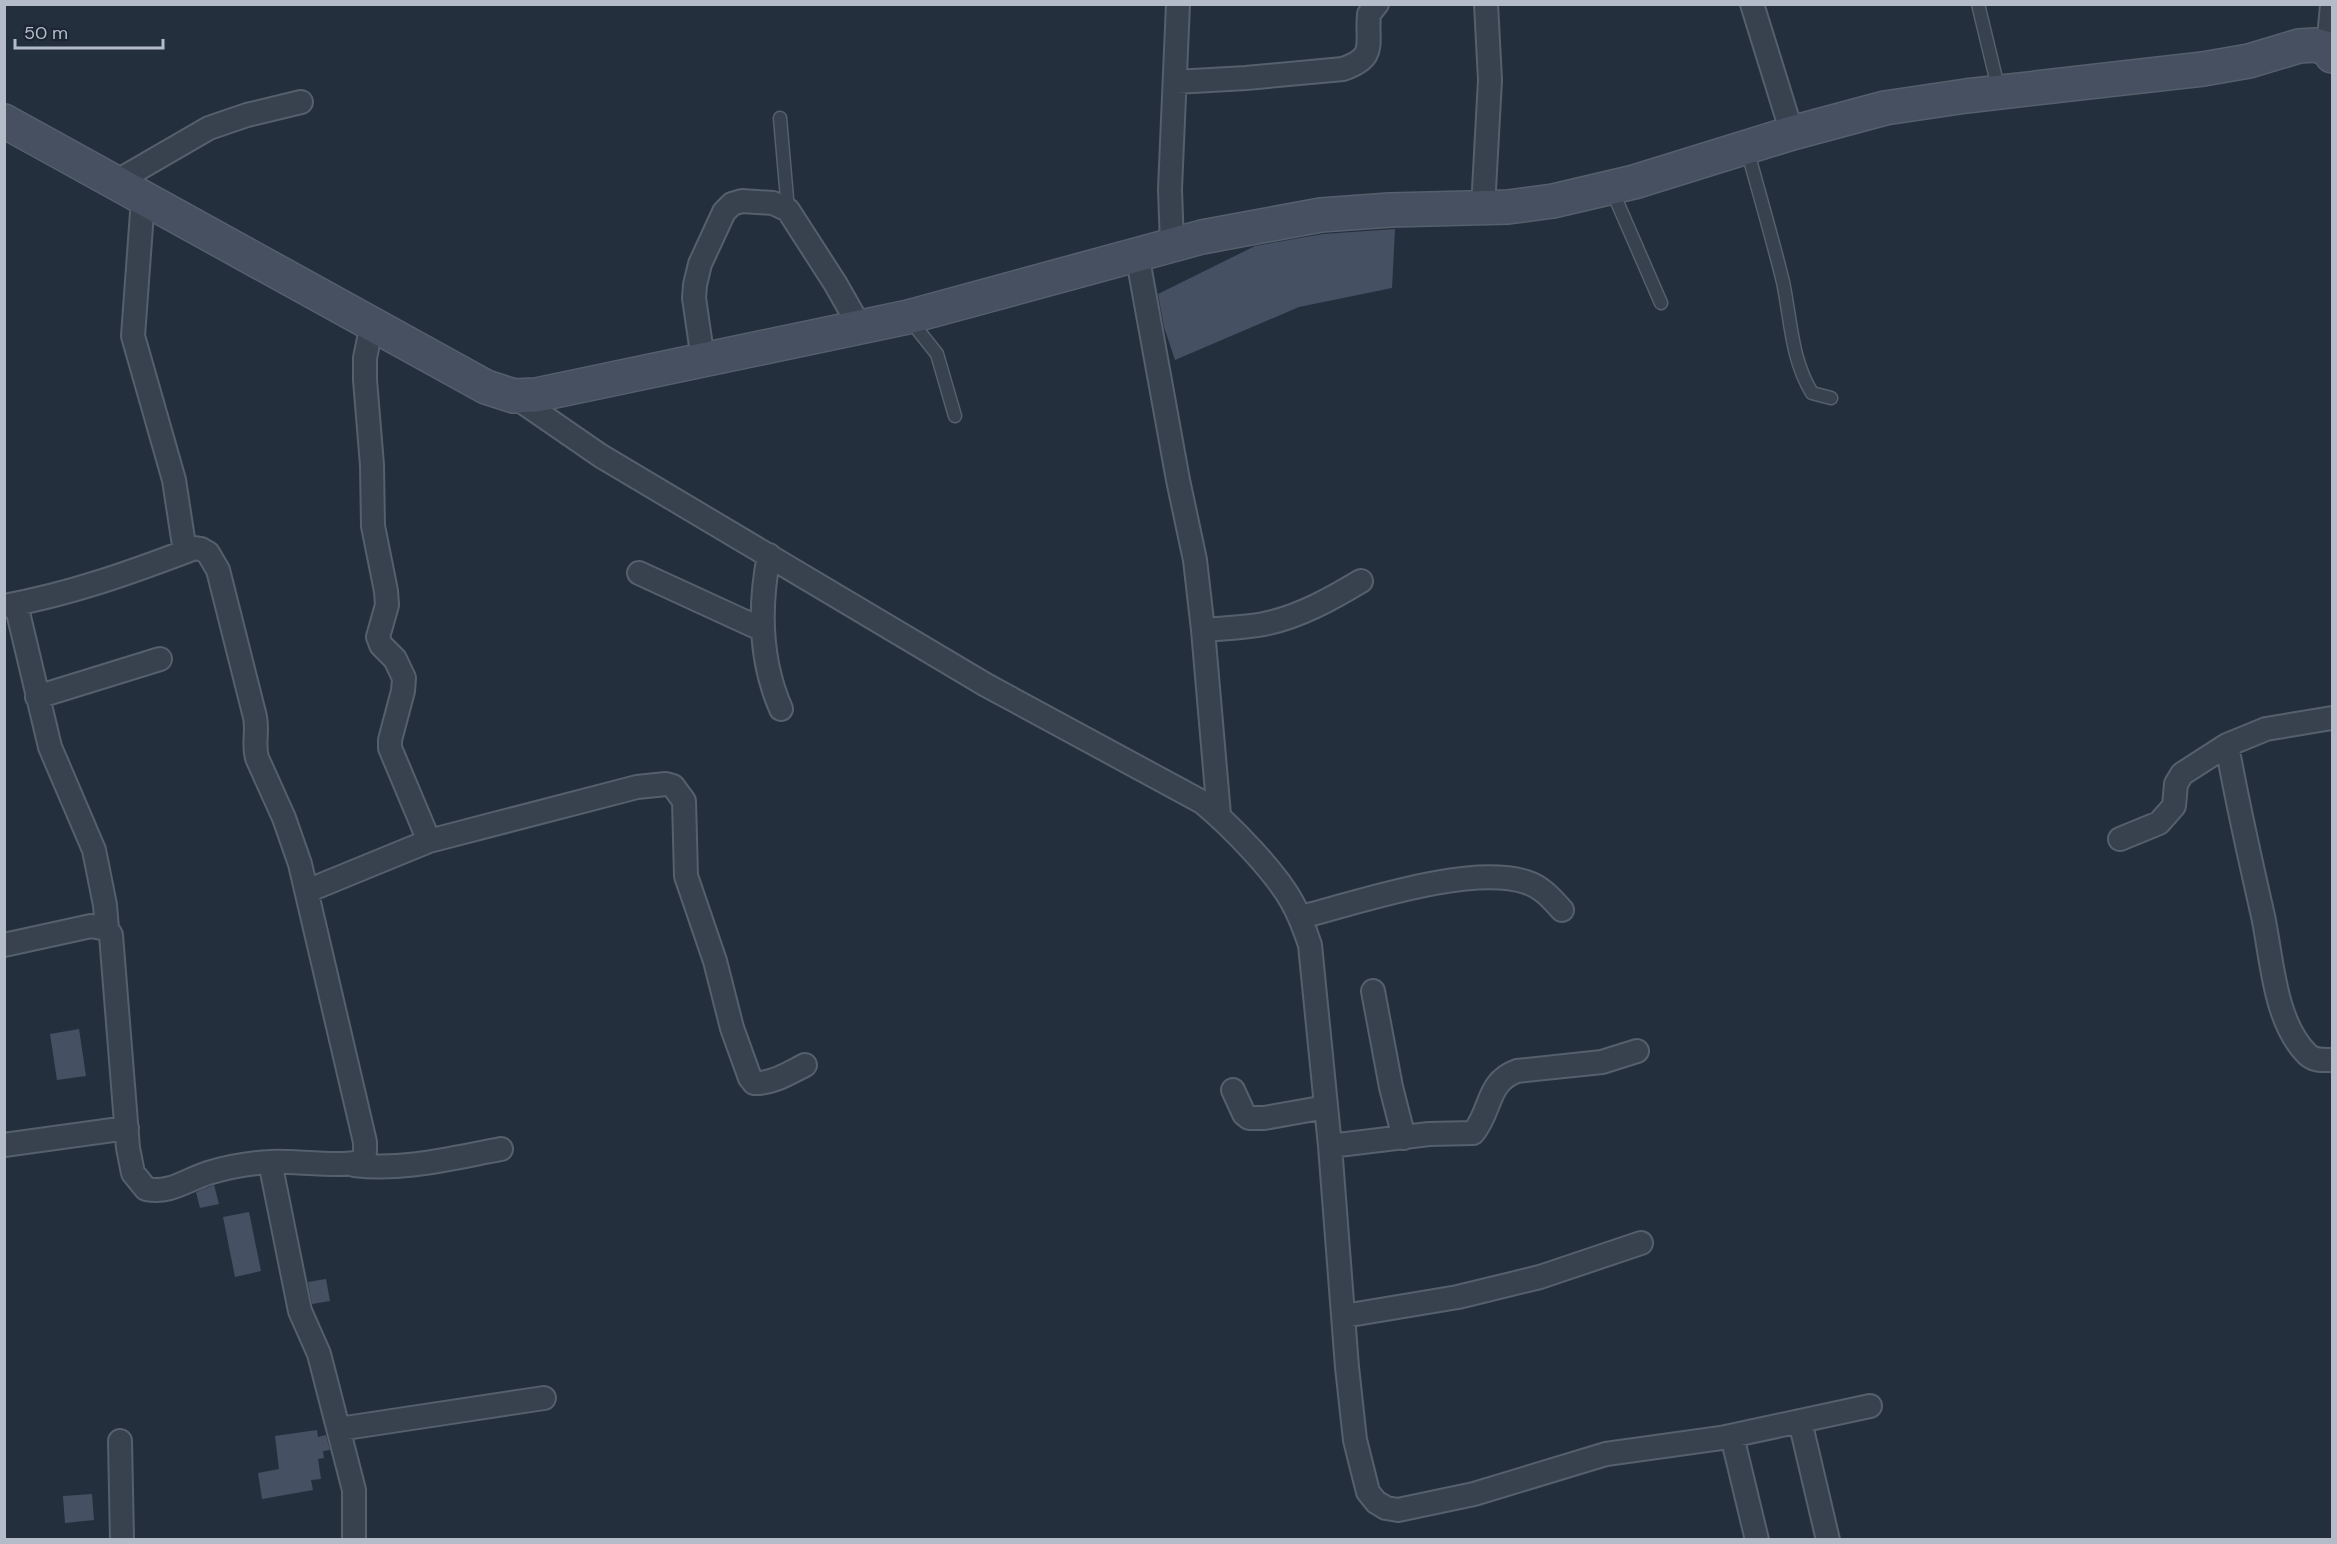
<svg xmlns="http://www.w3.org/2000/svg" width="2337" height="1544" viewBox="0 0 2337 1544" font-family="'DM Sans',sans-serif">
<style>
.building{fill:#455162}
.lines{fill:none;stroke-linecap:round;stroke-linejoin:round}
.lane-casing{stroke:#565f6c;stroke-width:15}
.street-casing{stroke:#565f6c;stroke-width:26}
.secondary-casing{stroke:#565f6c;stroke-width:36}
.lane{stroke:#38414e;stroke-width:12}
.street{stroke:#38414e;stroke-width:22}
.secondary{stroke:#465061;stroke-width:33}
</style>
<rect width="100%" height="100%" fill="#242f3e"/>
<!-- building -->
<path class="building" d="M1395,229L1392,288L1299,307L1175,360L1164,327L1158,294L1255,246L1323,234Z
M79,1029L86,1076L57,1080L50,1034Z
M214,1185L219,1204L200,1208L196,1192Z
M249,1212L261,1271L235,1277L223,1217Z
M326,1279L330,1301L312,1304L308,1282Z
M317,1430L318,1437L326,1435L330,1450L323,1451L324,1458L318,1459L321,1479L311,1480L313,1490L262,1499L258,1473L279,1469L275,1436Z
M92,1494L94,1520L65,1523L63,1496Z"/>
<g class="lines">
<defs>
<path id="lane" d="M1978,4L1999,91
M780,118L788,210
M1747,149C1759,193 1772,237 1783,282C1791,320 1791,359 1812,393L1831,398
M1611,188L1661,303
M910,320L937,354L955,416"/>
<path id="street" d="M1752,4L1792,133
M2328,49L2332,5
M1175,82L1246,78L1343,69C1378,57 1366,44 1369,14L1377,4
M114,183L209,128L247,115L301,102
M143,199L133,336L174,480L185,552
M1483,208L1490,80L1486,4
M1172,245L1170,189L1178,4
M1137,254L1178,480L1195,560L1203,630L1219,815
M372,324L365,358V380L372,465L373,526L386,591L387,605L378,637L381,645L395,659L404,678L403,691L390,740V748L429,841
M703,360L694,298L695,285L700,264L724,212L732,204L742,201L773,203L788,210L835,283L860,327
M514,396L601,456L986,685L1202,802C1230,825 1275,871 1292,902C1300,916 1305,930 1310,945L1330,1146L1347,1367L1355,1440L1368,1492L1376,1502L1386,1508L1398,1510L1474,1494L1606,1454L1721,1438L1870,1406
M769,555C759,607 759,659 781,709
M639,573L763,630
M16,604L50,747L94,850L105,905L107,929
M4,606C71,594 132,572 195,548L201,549L208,553L218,570L255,717C258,731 253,744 257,758L284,818L300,864L365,1142C365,1148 366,1155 362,1160C354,1169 288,1160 271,1162C250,1163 228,1167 208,1173C186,1180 170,1194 146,1189L133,1173L128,1148L111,935L107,929L91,926L4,945
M1203,630C1223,628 1244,628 1264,624C1299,617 1331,599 1361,581
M37,697L160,659
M2227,745C2237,802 2250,859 2263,916C2272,958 2274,1021 2307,1054C2314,1061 2323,1060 2332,1060
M2120,839L2159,823L2174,806L2176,784L2182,774L2227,745L2266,729L2332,718
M307,891L429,841L637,787L666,784L673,786L684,801L686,876L715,961L732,1028L750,1078L754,1083C772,1084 789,1073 805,1065
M1301,917C1360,902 1469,864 1526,882C1542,887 1551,898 1562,910
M1373,991L1391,1087L1404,1138
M1233,1090L1244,1114L1249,1118H1264L1326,1107
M4,1145L127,1128
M1330,1146L1429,1134L1473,1133C1492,1111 1486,1082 1517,1071L1602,1062L1637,1051
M270,1162L300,1311L319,1354L354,1490V1540
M354,1165C403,1171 452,1158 501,1149
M1344,1316L1458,1297L1540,1277L1641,1243
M1800,1421L1828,1540
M339,1429L544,1398
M1732,1436L1757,1540
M120,1441L122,1540"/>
<path id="secondary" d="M4,121L486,387L514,396L536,395L908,317L1202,237L1321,215L1390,210L1508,207L1553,201L1634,182L1792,133L1885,108L1966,96L2203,69L2249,61L2299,46L2315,45L2328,49L2332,56"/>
</defs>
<!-- lane casing -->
<use href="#lane" class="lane-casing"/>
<!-- street casing -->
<use href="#street" class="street-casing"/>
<!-- secondary casing -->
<use href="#secondary" class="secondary-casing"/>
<!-- lane -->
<use href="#lane" class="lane"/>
<!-- street -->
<use href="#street" class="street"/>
<!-- secondary -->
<use href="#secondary" class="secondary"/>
</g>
<!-- border -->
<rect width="2337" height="1544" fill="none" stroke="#b4bcc9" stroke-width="12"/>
<!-- scale -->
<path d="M15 39v9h148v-9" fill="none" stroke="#b4bcc9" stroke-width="3"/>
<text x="24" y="39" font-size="18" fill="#b4bcc9" stroke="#1d2633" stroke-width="4.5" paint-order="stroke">50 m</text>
</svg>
